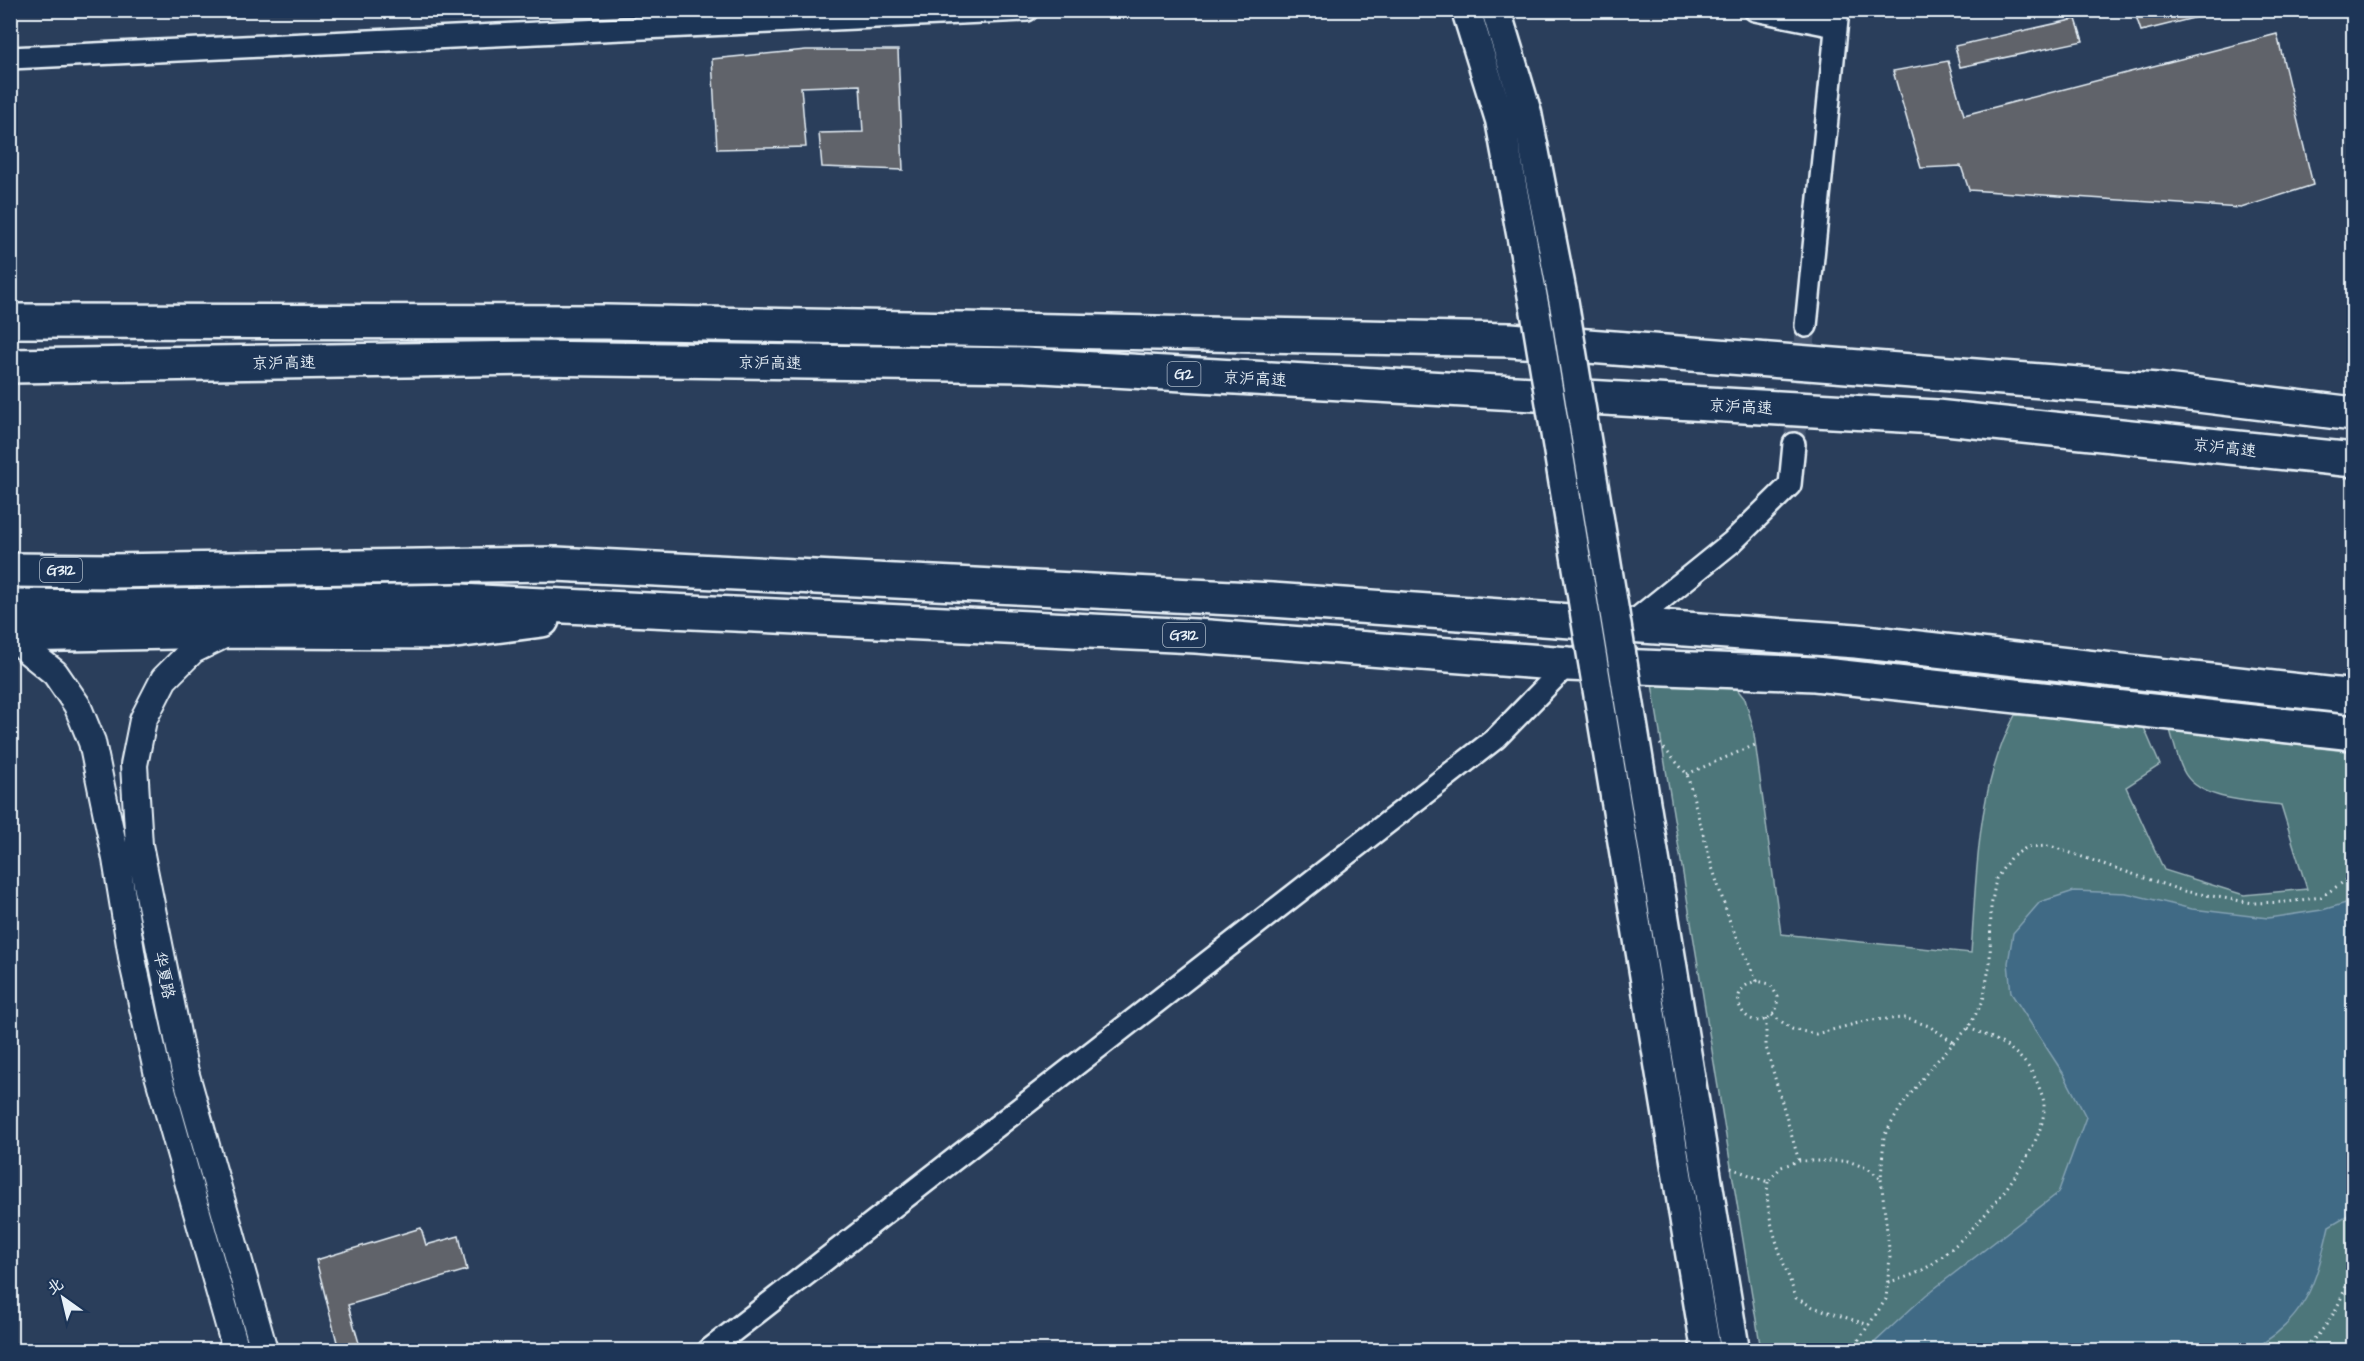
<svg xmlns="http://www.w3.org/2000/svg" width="2364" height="1361" viewBox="0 0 2364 1361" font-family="'Architects Daughter','LXGW WenKai TC',sans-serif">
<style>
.green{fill:#4e767a;stroke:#9bb4b9;stroke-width:1.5}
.water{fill:#3f6b85;stroke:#83a1b3;stroke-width:1.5}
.building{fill:#60646b;stroke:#e8f1f8;stroke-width:1.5}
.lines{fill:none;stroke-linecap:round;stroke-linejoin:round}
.minor-tunnel{stroke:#465973;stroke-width:21;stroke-dasharray:21 10;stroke-linecap:butt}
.minor-casing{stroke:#e8f1f8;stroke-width:26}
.tertiary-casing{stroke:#e8f1f8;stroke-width:30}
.trunk-casing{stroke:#e8f1f8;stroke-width:38}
.motorway-casing{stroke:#e8f1f8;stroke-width:38}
.path{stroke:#e8f1f8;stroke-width:3;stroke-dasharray:1.5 4.5;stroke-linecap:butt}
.minor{stroke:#1d3557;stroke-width:21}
.tertiary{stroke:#1d3557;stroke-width:26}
.trunk{stroke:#1d3557;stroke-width:33}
.motorway{stroke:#1d3557;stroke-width:33}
.secondary-bridge-casing{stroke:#e8f1f8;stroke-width:33;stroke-linecap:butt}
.secondary-bridge{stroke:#1d3557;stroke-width:28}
.labels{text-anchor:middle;stroke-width:5;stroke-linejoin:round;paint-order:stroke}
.shield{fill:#1d3557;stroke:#abb9c8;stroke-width:1.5}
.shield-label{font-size:15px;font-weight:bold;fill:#e8f1f8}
.street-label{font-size:16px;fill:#e8f1f8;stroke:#1d3557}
</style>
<rect width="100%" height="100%" fill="#2a3e5b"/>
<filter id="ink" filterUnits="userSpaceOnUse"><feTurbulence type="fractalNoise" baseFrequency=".0167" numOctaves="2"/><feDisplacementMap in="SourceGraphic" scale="12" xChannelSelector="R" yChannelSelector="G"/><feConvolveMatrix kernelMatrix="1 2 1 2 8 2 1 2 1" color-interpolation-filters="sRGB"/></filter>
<g filter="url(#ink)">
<!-- green -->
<path class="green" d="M1651,678L1732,683L1745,699L1753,727L1781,934L1971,953C1977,871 1976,790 2015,715L2142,723L2160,765L2126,787L2164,870L2244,895L2307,889L2281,805C2251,801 2197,801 2183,770C2177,758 2174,743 2170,730L2353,752V1350H1761Z"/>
<!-- water -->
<path class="water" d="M2074,891L2126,893L2192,909L2268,918L2322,910L2353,901V1212L2329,1226C2316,1283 2306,1321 2251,1350H1870L1874,1343L1926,1295L2058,1193L2086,1117L2063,1073L2011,993L2008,963L2013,933L2040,902Z"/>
<!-- building -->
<path class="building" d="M2134,10H2202V16L2141,31Z
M2076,19L2083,41L1960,67L1955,46Z
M2277,34L2313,185L2241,208L1969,190L1961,166L1921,168L1893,71L1948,61L1964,115Z
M806,50H898L903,170L822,167L819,133L863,132L860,85L801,87L806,147L717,149L712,59Z
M421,1228L426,1245L459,1236L467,1270L348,1305L361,1350H339L316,1260Z"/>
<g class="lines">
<!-- minor-tunnel -->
<path class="minor-tunnel" d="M1794,444L1806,326"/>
<defs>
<path id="minor" d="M1755,10L1835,26
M10,58L1027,10
M1806,326L1838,10
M709,1350L1496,738L1568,664L1628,626L1732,542L1790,485L1794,444"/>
<path id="tertiary" d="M228,633L193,650L164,679L143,720L134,765L139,845L184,1068L264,1350
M14,635L29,652L55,673L77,705L92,742L116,859L133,963L158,1075L236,1350"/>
<path id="trunk" d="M10,570L111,571L556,564L1272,600L1856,641L2354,697
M10,606L110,607L460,601L1196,636L1568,664L1815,674L2354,733
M10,635L231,631L448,632L542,620"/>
<path id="motorway" d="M10,321L606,322L1510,340L2157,390L2354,414
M10,366L533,358L1025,365L1936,417L2354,460"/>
</defs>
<!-- minor casing -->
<use href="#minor" class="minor-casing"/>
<!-- tertiary casing -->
<use href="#tertiary" class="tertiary-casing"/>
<!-- trunk casing -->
<use href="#trunk" class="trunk-casing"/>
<!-- motorway casing -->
<use href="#motorway" class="motorway-casing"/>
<!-- path -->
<path class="path" d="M1660,744L1687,774L1712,867L1731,925L1757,981C1717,990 1751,1042 1776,1011L1778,997L1770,984L1757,981
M1687,774L1755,745
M1772,1015L1792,1029L1816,1034L1870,1020L1905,1018L1929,1026L1953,1042
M1766,1019V1047L1799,1161
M1731,1168L1768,1182L1781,1167L1799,1161H1848L1869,1169L1881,1179
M1768,1182C1763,1217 1785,1264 1796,1298L1813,1307L1869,1325
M1888,1282C1901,1279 1915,1275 1926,1268C1965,1245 2047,1152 2044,1105C2044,1099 2041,1093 2039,1087C2027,1054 1999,1039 1968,1028
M1852,1350L1886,1299L1890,1257L1881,1179L1884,1136L1901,1107L1931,1067L1968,1028L1983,1001L1990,962L1991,907L1996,879L2010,858L2027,847L2050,846L2183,891L2253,903L2288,902L2321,897L2354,875
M2300,1350C2332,1328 2342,1299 2354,1263"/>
<!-- minor -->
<use href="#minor" class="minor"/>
<!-- tertiary -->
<use href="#tertiary" class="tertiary"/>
<!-- trunk -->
<use href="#trunk" class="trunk"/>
<!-- motorway -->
<use href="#motorway" class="motorway"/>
<defs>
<path id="secondary-bridge" d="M1466,10L1500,120L1535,309L1706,1350
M1496,10L1527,113L1564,304L1735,1350"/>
</defs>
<!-- secondary-bridge casing -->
<use href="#secondary-bridge" class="secondary-bridge-casing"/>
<!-- secondary-bridge -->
<use href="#secondary-bridge" class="secondary-bridge"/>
</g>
</g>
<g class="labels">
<!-- shield labels -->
<g class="shield">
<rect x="1167.5" y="362" width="33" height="24" rx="4.5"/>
<rect x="40" y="558" width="42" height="24" rx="4.5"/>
<rect x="1163" y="623" width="42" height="24" rx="4.5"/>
</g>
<g class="shield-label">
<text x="1184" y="379">G2</text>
<text x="61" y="575">G312</text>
<text x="1184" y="640">G312</text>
</g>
<!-- street labels -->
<g class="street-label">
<text transform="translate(284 362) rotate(-1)" y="6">京沪高速</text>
<text transform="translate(770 362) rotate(1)" y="6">京沪高速</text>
<text transform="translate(1255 378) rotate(3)" y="6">京沪高速</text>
<text transform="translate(1741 406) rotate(3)" y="6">京沪高速</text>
<text transform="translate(2225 447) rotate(6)" y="6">京沪高速</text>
<text transform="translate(165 975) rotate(78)" y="6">华夏路</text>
</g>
</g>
<!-- margin -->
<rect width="2364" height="1361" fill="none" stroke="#1d3557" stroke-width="36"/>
<rect x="18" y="18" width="2328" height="1325" fill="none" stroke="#e8f1f8" stroke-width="2" filter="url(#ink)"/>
<!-- north arrow -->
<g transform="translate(63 1298) rotate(326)" stroke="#1d3557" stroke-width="4.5" paint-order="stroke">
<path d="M0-4.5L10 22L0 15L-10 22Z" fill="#e8f1f8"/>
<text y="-9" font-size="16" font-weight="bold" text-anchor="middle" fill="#e8f1f8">北</text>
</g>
</svg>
